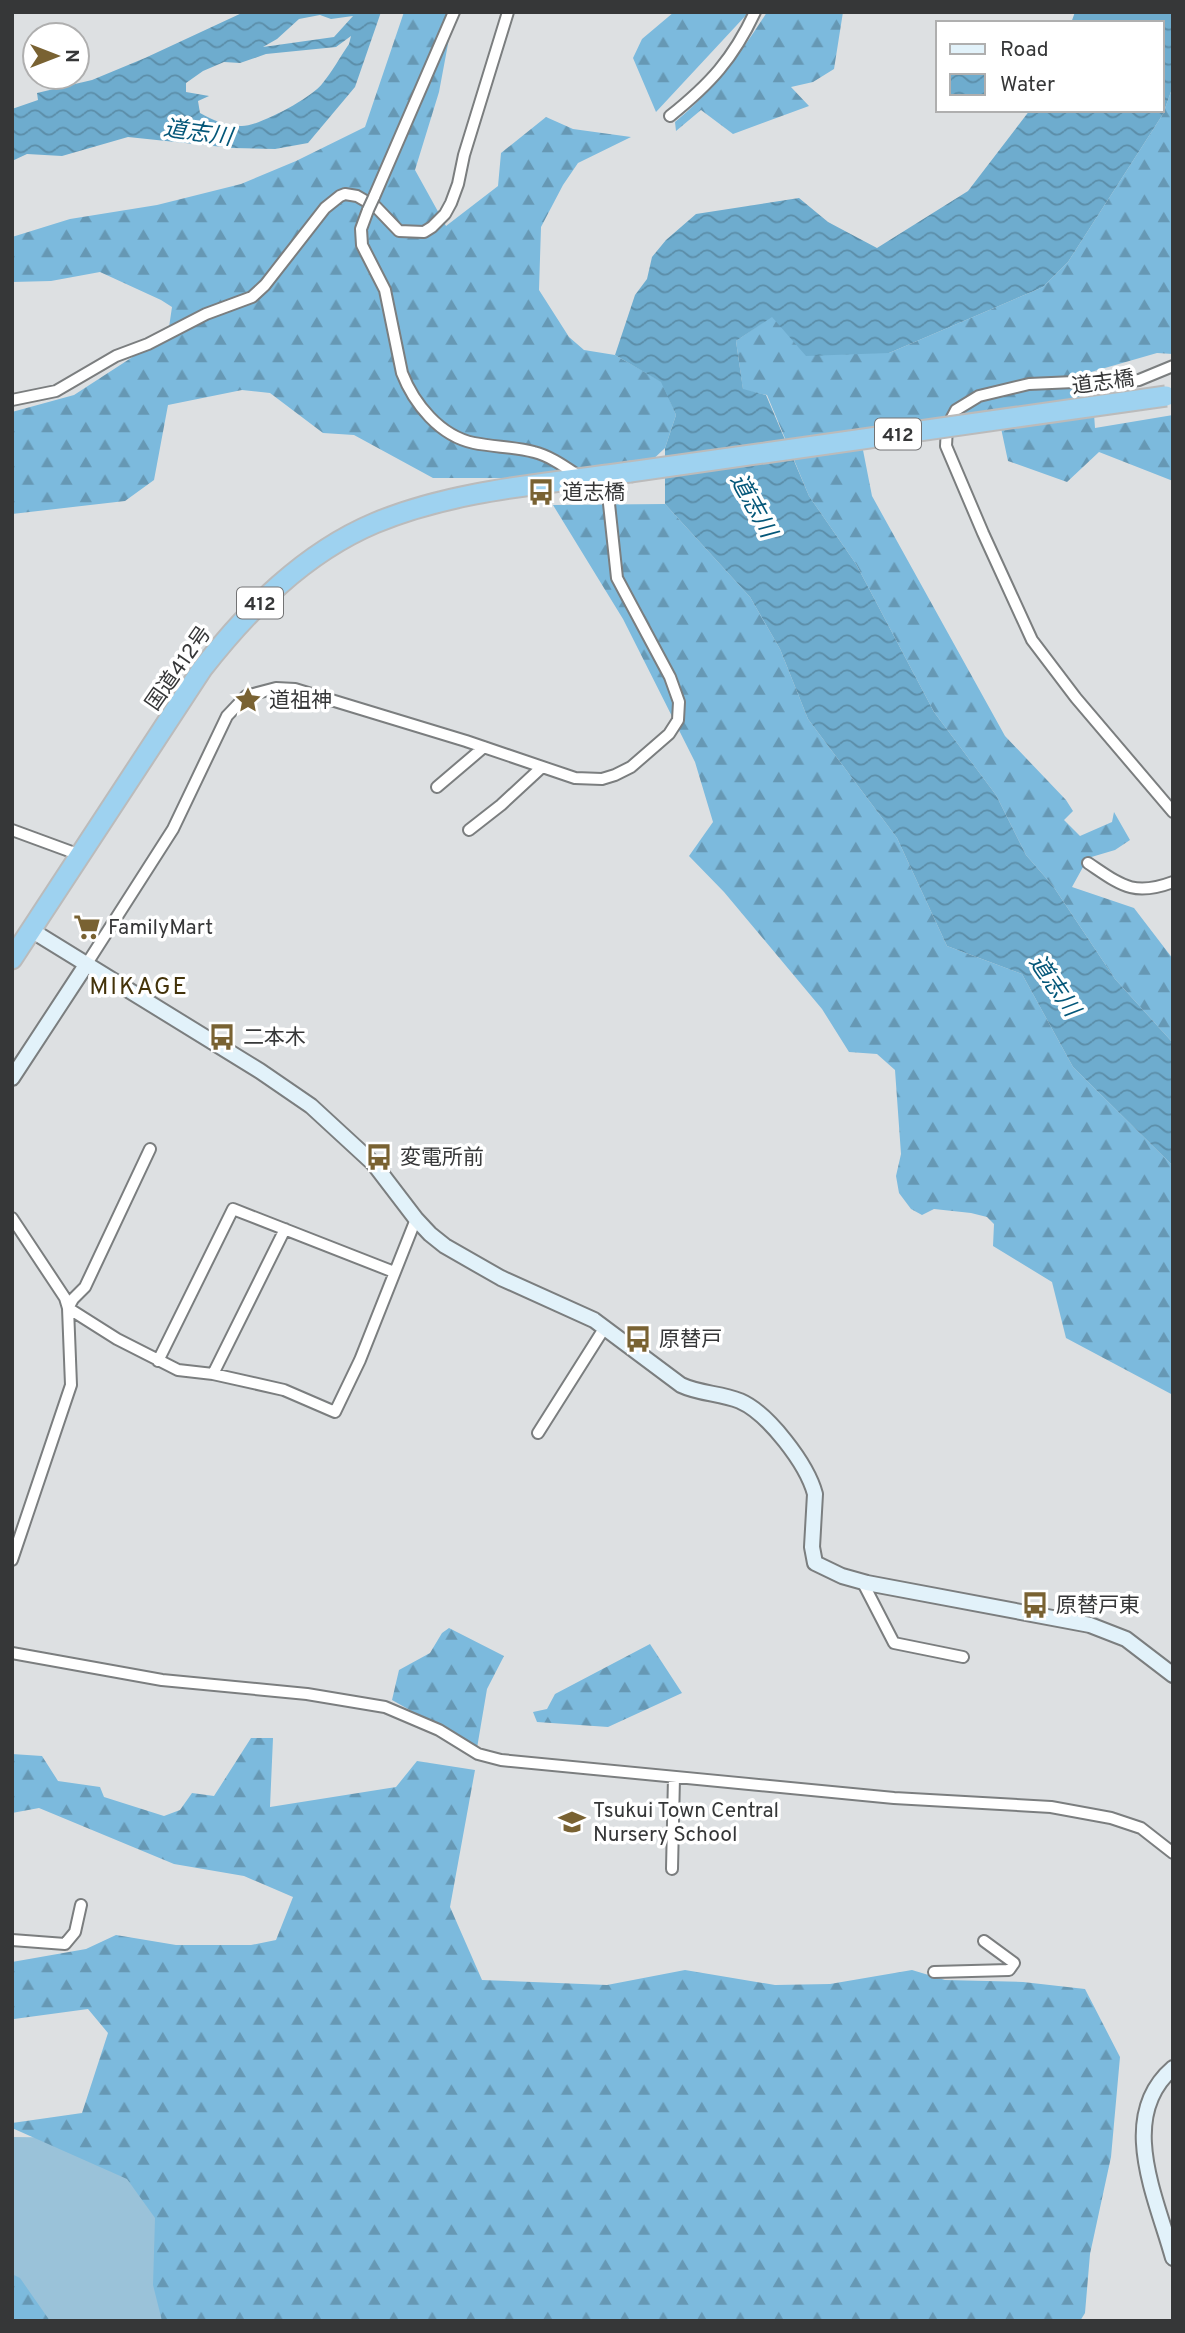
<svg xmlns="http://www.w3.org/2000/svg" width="1185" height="2333" viewBox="0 0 1185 2333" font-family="Overpass,'Noto Sans JP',sans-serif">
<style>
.grass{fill:#9ac2d9}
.forest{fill:url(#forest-firs)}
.water{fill:url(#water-waves);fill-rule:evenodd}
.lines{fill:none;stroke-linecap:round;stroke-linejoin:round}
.street-casing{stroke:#7b7e7f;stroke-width:14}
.secondary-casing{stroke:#7b7e7f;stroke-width:18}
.highway-casing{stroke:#bbb;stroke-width:23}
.street{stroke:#fff;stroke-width:10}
.secondary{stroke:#e2f2fa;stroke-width:14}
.highway{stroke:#9ed2f0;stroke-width:19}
.street-bridge-casing{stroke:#7b7e7f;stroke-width:14;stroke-linecap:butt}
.highway-bridge-casing{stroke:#bbb;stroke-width:23;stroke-linecap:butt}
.street-bridge{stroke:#fff;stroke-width:10}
.highway-bridge{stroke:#9ed2f0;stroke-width:19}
.labels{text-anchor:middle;stroke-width:7;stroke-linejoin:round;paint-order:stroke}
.shield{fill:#fff;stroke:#727374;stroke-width:2}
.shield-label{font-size:19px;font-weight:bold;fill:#363738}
.street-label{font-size:21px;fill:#363738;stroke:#fff}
.poi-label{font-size:21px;fill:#363738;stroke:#fff;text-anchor:start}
.water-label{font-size:23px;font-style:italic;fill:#045779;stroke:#fff}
.quarter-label{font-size:24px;letter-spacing:2px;fill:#44330a;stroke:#fff}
</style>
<defs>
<pattern id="forest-firs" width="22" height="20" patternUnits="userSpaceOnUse" patternTransform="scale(1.75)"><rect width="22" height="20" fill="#7cbadd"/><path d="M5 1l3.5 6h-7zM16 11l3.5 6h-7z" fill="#6698b4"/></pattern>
<pattern id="water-waves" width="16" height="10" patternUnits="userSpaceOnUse" patternTransform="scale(1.75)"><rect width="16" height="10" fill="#6eacce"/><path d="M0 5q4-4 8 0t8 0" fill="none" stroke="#5b8da8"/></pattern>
</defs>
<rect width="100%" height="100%" fill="#dde0e2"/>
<!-- grass -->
<path class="grass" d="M12,2137L91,2138L171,2167L198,2321H12Z"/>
<!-- forest -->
<path class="forest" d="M404,12H454L439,92L415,170L446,226L498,186L501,153L546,117L573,129L631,137L578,163L563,185L541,227L539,290L569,337L584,350L615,355L662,382L676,415L665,448L646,466L523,478H433L354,435L323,433L270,393L242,390L168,405L154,480L125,501L12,514V412L74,395L168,334L172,307L161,300L100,272L51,281L12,282V237L70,219L157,205L241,184L296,161L365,127Z
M674,12H749L656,112L633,58L642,39Z
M767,12H843L834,69L813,82L791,87L809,106L733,134L701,110L676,131L675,122C712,92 742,52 767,12Z
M1173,86V354L1157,353L1091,372L1095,428L1173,415V481L1099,452L1067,482L1008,461L998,414L862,445L872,496L1005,736L1066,800L1073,811L1064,820L1080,836L1112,822L1114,812L1130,840L1115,850L1088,858L1072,887L1134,908L1173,959V1043L1115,979L1053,886L1026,855L996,795L934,712L856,564L809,496L767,395L743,390L736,341L772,316L889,353L1043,287L1068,262L1163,114Z
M665,504L750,597L780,649L808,719L897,838L947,946L1022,974L1073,1067L1173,1166V1395L1066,1338L1052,1282L993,1246L994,1224L987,1217L971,1213L934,1209L922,1215L911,1209L899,1193L896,1176L901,1154L895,1070L877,1054L849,1052L822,1009L724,892L689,856L713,822L695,762L623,619L553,505Z
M449,1628L504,1656L487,1689L477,1748L392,1700L399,1670L430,1653L442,1633Z
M650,1644L682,1693L608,1727L537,1722L533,1712L547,1709L555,1694Z
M251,1738H273L270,1807L396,1787L417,1761L475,1770L450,1907L482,1980L607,1985L685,1970L775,1985L830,1984L912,1970L945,1980L1023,1982L1085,1989L1120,2057L1111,2157L1090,2254L1085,2313L1080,2321H162L153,2285L155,2218L127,2179L12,2128V2123L82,2113L108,2033L88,2009L14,2019L12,2027V1962L86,1949L116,1935L176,1945H251L276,1940L293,1897L244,1876L174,1864L39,1808L12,1813V1754L42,1756L58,1781L100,1787L104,1797L164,1816L180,1810L192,1793L214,1796Z
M12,2274L20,2278L50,2321H12Z"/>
<!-- water -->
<path class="water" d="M244,12H381L355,87L308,143L275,149L233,148L128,137L62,156L27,154L12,161V109L38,100L37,93L92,80L145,58ZM320,15L331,19L353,16L334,37L263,47L277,39L299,19ZM351,36L349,44C340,57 332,72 322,84C311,98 258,127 241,126C227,126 212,120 200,113L198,101L209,96L186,92V83L203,71L224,62L240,63L266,54L336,47Z
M1075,12H1173V86L1163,114L1068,262L1043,287L889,353L806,356L772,317L736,341L743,389L766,395L809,496L856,564L934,712L996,795L1026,855L1053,886L1115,979L1173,1043V1166L1073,1067L1022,974L947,946L897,838L808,719L780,649L750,597L665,504V448L676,415L661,382L615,355L635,295L647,279L652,257L666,240L696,214L799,198L828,222L877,248L968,191L1030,110H1162V23H1071Z"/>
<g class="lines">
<defs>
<path id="street" d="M670,116C710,84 733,59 755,12
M374,197L454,12
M368,210L361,229L362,245L385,290L402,373C414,404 440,436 474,443C494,447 515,447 534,452C551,456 568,469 582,478
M1173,366L1139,380L1103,385L1074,382L1029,384L979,396L956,410L947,427L946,446L983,533L1032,640L1076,698L1173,812
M12,400L56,391L116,356L148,344L206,314L252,297L265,285L325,208L340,196L345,194L357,196L376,207L399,231L424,232L432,227L445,214L451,203L458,184L464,155L508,12
M437,787L484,747
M12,830L80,855
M469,830L501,805L542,767
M1088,863C1121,885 1133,897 1173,882
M86,965L173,829L227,716L246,696L276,688L295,689L466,741L575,778L602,779L615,775L631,767L669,734L678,720L679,702L670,677L617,578L606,476
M12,1218L65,1298L68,1308L71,1385L12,1560
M68,1308L117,1339L178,1370L213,1374L284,1390L335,1412L360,1360L416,1219
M68,1308L73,1299L85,1287L150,1149
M158,1361L233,1209L394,1272
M213,1374L285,1229
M538,1433L605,1327
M862,1581L894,1643L963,1657
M12,1653L162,1680L307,1694L385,1707L439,1730L478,1754L501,1760L894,1798L1051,1807L1111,1818L1141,1828L1173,1853
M672,1869L674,1777
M12,1940L65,1944L75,1932L81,1905
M934,1972L1009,1970L1014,1963L984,1941"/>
<path id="secondary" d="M31,930L260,1071L311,1106L374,1164L416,1219L430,1234L445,1246L501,1278L594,1320L681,1385C700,1394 720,1393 740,1401C768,1413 807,1464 815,1494L812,1547L815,1563L842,1576L867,1583L1090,1625L1126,1639L1173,1675
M12,1078L86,965
M1173,2068C1116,2117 1157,2199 1173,2258"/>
<path id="highway" d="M12,959L202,669C248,610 304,553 375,523C454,490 545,484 630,472"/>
</defs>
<!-- street casing -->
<use href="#street" class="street-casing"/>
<!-- secondary casing -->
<use href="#secondary" class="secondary-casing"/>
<!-- highway casing -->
<use href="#highway" class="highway-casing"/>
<!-- street -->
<use href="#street" class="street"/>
<!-- secondary -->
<use href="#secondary" class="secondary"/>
<!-- highway -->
<use href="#highway" class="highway"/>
<defs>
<path id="street-bridge" d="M368,210L374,197"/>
<path id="highway-bridge" d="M630,472L1166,396"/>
</defs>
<!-- street-bridge casing -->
<use href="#street-bridge" class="street-bridge-casing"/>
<!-- highway-bridge casing -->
<use href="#highway-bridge" class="highway-bridge-casing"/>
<!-- street-bridge -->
<use href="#street-bridge" class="street-bridge"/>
<!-- highway-bridge -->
<use href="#highway-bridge" class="highway-bridge"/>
</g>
<!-- icons -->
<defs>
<symbol id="bus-bare" viewBox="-9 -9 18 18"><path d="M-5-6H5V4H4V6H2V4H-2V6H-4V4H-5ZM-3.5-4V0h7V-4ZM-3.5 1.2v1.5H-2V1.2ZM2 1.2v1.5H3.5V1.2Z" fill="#796232" stroke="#fff" stroke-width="2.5" paint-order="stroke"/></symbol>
<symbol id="sight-bare" viewBox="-9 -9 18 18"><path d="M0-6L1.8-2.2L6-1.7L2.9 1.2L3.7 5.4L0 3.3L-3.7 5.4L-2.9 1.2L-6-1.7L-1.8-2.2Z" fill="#796232" stroke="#fff" stroke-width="2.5" paint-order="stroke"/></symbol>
<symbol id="supermarket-bare" viewBox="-9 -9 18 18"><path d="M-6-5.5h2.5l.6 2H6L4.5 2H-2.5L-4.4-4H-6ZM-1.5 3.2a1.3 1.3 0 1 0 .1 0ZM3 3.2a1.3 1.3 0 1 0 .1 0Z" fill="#796232" stroke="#fff" stroke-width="2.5" paint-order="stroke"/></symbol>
<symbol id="school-bare" viewBox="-9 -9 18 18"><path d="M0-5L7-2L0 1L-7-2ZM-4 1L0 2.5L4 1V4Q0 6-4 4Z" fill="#796232" stroke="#fff" stroke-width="2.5" paint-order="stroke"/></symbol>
</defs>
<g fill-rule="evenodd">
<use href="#bus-bare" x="522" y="473" width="38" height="38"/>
<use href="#sight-bare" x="229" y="681" width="38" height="38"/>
<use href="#supermarket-bare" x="68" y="908" width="38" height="38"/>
<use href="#bus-bare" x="203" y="1018" width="38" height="38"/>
<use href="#bus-bare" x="360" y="1138" width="38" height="38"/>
<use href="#bus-bare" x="619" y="1320" width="38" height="38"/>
<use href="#bus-bare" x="1016" y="1586" width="38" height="38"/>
<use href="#school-bare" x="553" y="1803" width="38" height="38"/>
</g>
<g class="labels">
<!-- shield labels -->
<g class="shield">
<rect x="875" y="418.5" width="46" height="31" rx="5"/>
<rect x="237" y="587.5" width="46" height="31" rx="5"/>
</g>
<g class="shield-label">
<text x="898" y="441">412</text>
<text x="260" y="610">412</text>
</g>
<!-- street labels -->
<g class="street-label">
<text transform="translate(1103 382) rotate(-8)" y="7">道志橋</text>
<text transform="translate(178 668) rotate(-55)" y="7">国道412号</text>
</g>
<!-- poi labels -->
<g class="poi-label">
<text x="562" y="499">道志橋</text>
<text x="269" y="707">道祖神</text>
<text x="108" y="934">FamilyMart</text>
<text x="243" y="1044">二本木</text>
<text x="400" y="1164">変電所前</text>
<text x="659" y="1346">原替戸</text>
<text x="1056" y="1612">原替戸東</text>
<text x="593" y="1817">Tsukui Town Central<tspan x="593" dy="24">Nursery School</tspan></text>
</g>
<!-- water labels -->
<g class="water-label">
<text transform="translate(198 132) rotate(8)" y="8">道志川</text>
<text transform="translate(754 505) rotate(61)" y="8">道志川</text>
<text transform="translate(1055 985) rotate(55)" y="8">道志川</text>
</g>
<!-- quarter labels -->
<g class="quarter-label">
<text x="139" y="994">MIKAGE</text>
</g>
</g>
<!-- border -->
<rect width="1185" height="2333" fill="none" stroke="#363738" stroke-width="28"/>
<!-- legend -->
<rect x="936" y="21" width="228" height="91" fill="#ffffff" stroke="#afafaf" stroke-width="2"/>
<rect x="950" y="44" width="35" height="10" fill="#e2f2fa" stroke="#afafaf" stroke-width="2"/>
<text x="1000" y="56" font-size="21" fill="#363738">Road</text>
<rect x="950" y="74" width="35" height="21" fill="url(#water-waves)" stroke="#afafaf" stroke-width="2"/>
<text x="1000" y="91" font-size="21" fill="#363738">Water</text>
<!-- north arrow -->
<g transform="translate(56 56) rotate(90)"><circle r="33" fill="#ffffff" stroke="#afafaf" stroke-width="2"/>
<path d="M0-5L12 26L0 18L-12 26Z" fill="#796232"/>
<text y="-10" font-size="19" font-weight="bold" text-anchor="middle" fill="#363738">N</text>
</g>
</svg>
